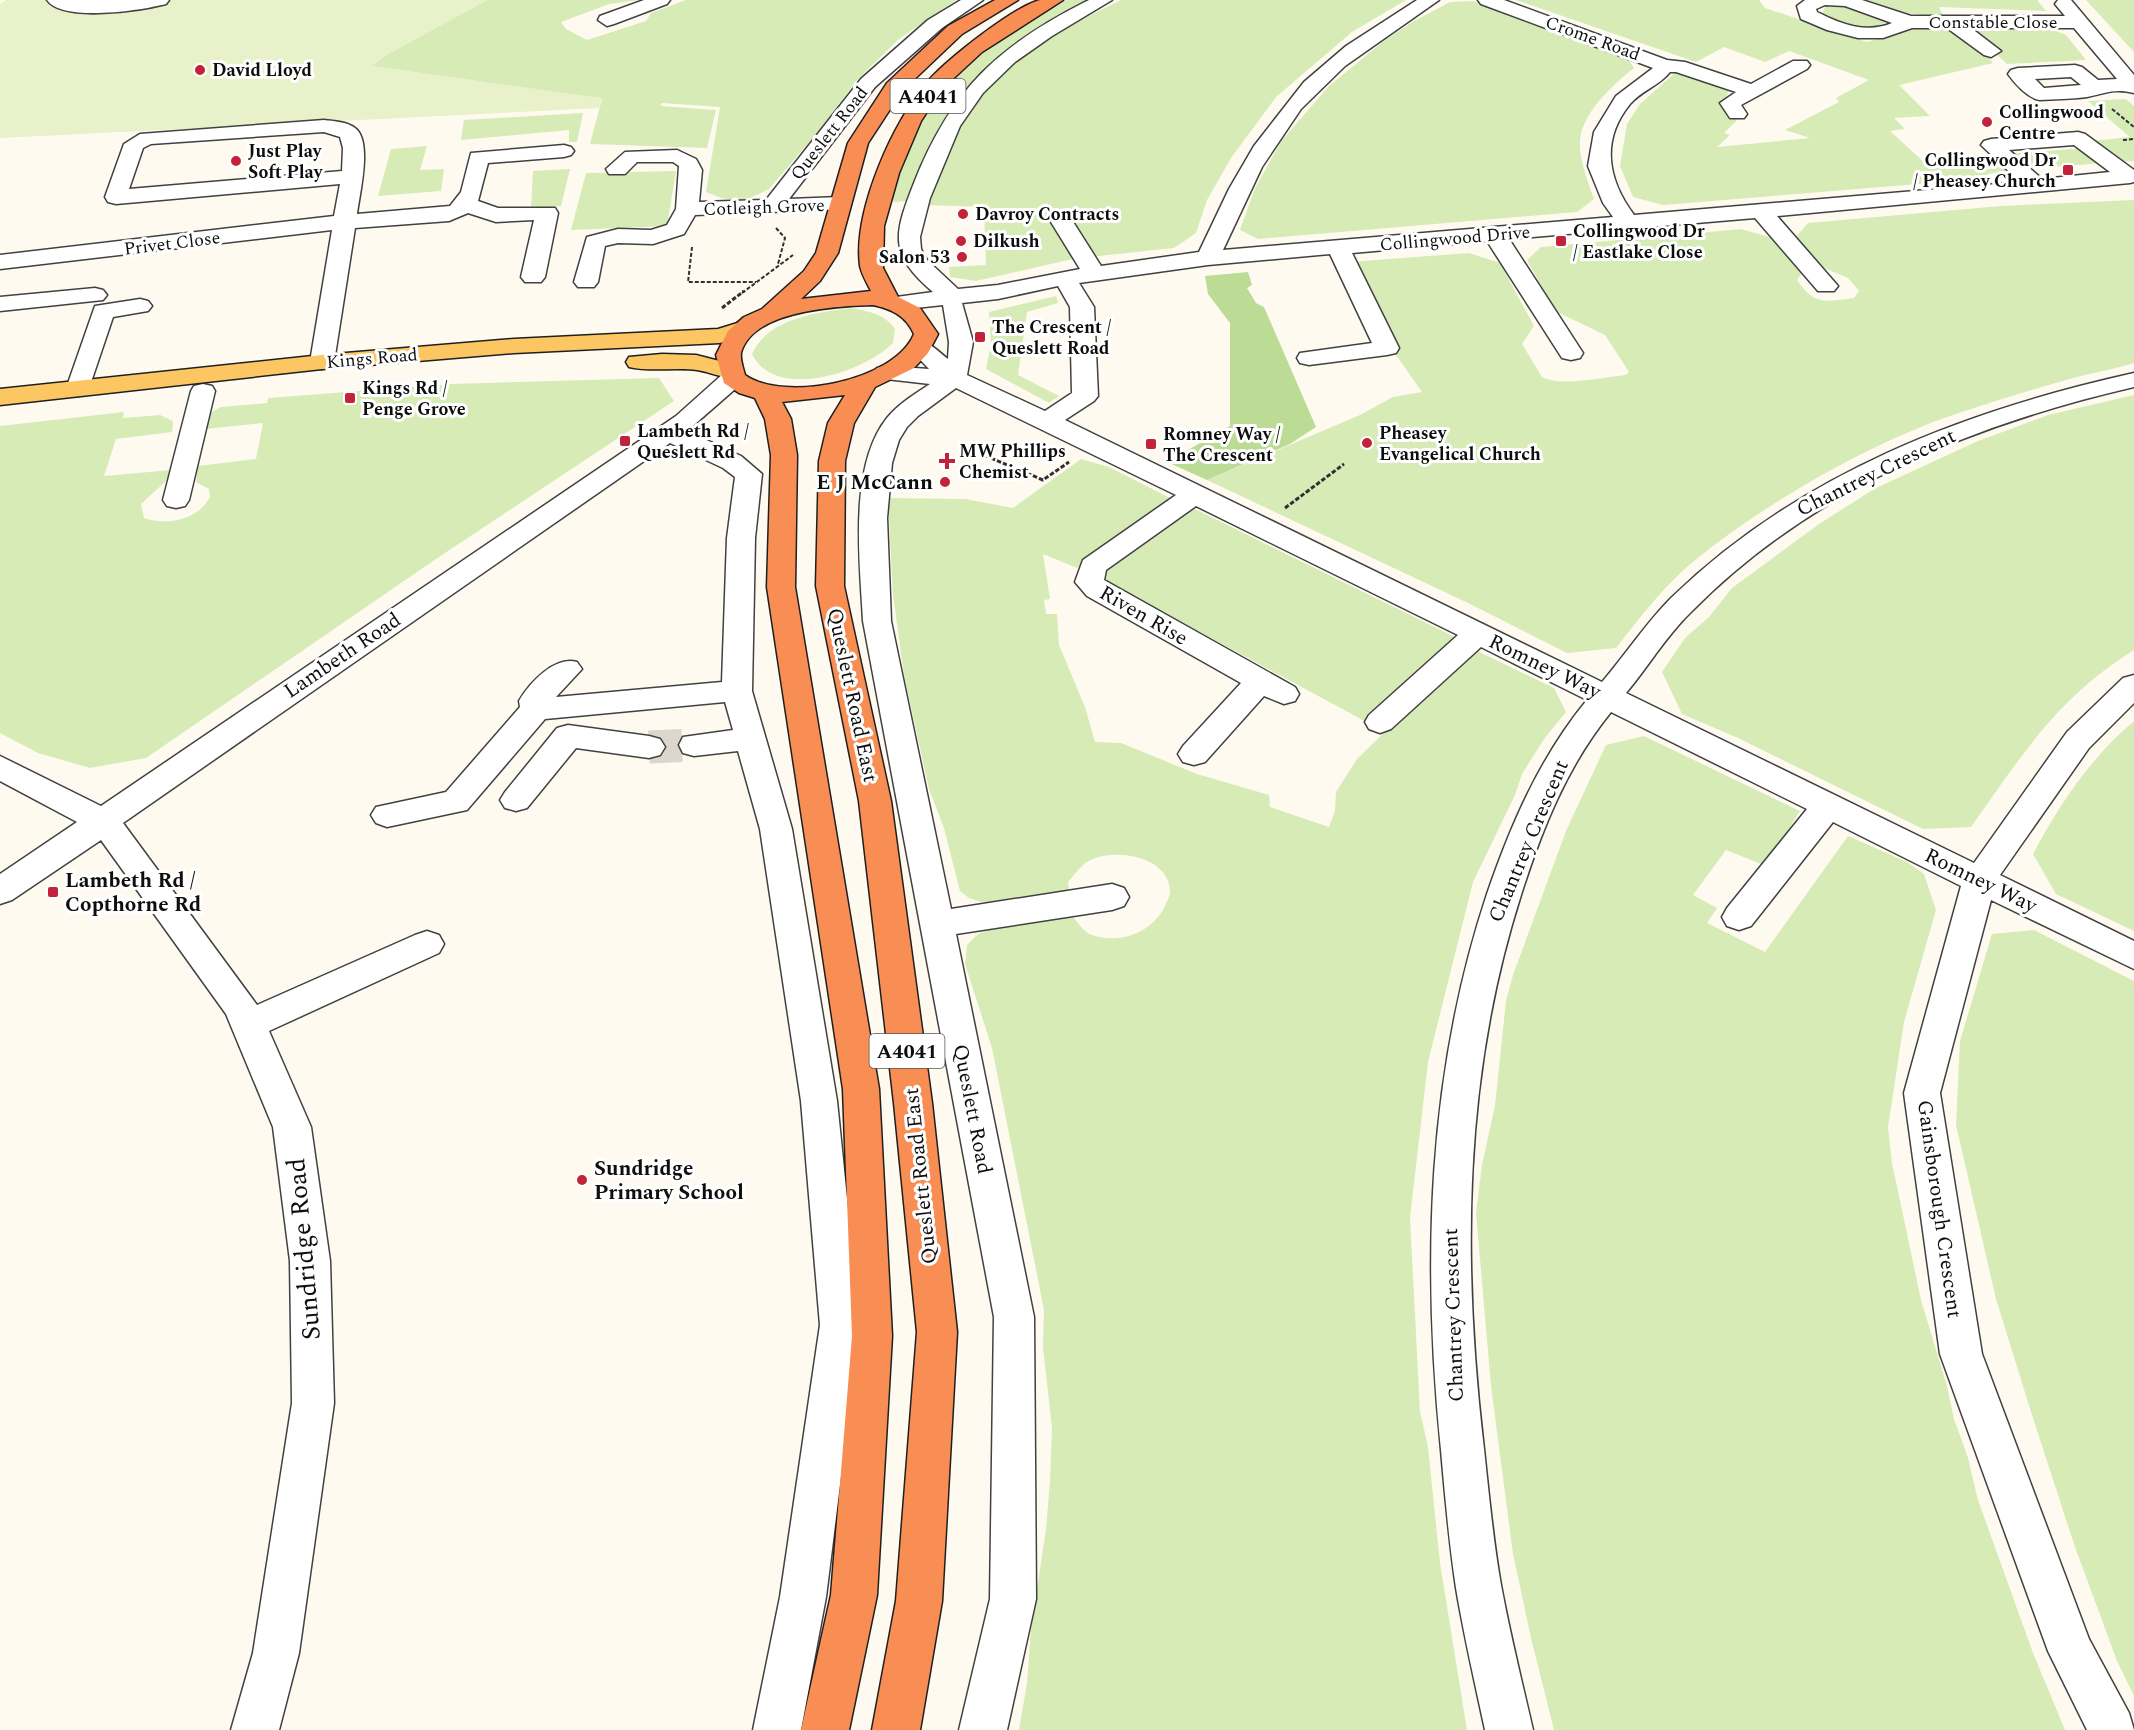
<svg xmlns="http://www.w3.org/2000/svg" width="2134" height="1730" viewBox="0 0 2134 1730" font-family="Spectral,serif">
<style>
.green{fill:#d7ebb7}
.forest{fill:#bcdc96}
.pitch{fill:#e8f1c9}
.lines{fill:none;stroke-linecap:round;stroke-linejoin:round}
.minor-tunnel{stroke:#dbd7cd;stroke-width:33;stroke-dasharray:33 16;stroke-linecap:butt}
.minor-casing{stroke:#414141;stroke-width:3}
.major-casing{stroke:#1f1f1f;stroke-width:3}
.highway-casing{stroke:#1f1f1f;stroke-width:3}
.path-far1{stroke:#303030;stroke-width:2;stroke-dasharray:4 2;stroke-linecap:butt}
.path{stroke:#303030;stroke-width:3;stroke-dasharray:4.5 2;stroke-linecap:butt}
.minor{fill:#fff;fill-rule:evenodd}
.major{fill:#fcc762;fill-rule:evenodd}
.highway{fill:#f88e54;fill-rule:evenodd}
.poi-dot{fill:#c2223a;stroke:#fff;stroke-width:2}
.labels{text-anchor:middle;stroke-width:6;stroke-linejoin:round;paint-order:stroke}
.far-street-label{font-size:18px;fill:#0e0e0e;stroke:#fff}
.far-poi-label{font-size:18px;font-weight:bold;fill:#0e0e0e;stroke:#fff;text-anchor:start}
.shield{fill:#fff;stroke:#565656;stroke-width:1.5}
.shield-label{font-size:20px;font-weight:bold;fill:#0e0e0e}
.street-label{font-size:21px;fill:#0e0e0e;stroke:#fff}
.poi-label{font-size:21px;font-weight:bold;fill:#0e0e0e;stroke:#fff;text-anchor:start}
.near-street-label{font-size:26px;fill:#0e0e0e;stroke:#fff}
</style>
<rect width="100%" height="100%" fill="#fffaef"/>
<!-- green -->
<path class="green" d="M487,0H639L609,4L561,22L566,29L587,40L646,21L651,13L686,0H956L899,39L856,81L821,128L769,189L748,199L735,200L721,198L706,192L720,107L662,103L660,106L716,110L707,148L590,144L602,99L371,66L386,55Z
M1066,0H1095L975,81L932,141L908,201L894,202L890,193C898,172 903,147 914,128C947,69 1010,33 1066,0Z
M1121,0H1406L1352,32L1276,97L1231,158L1207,200L1196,233L1174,248L1089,257L1064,210L1045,208L1077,258L976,281L950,277L949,267L986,265L984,207L925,205C935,181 943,155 955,133C988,69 1059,30 1121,0Z
M1516,0H1759L1765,8L1867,42L1921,27H1947L1987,56L1993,63L1899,85L1930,116L1894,118L1905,129L1890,131L1925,163L2000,158L2013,171L1993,173L1968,180L1663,205L1633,197L1620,166L1627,124L1640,104L1676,72H1685L1730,88L1723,105L1738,119L1724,133L1730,135L1717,147L1810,138L1785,130L1839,102L1836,98L1869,80L1789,51L1765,62L1724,47L1696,62Z
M1866,0H2037L2046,11L1939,7L1944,17L1906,13Z
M2086,0H2134V52Z
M1473,1L1626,55L1634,68C1613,85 1582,112 1580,141C1578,157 1589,184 1594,199L1577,212L1258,239L1240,230L1255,188L1282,140L1329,86L1385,40L1414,21L1450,2Z
M1846,4L1885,19L1886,21C1875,38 1833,25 1822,13L1825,7Z
M2045,27L2066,35L2086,60L2007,64L1968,28Z
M2126,99L2134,106V161L2117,162L2091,141L2130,137L2088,101Z
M583,113L577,142H569V130L461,140L464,120Z
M427,146L420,170L444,169L441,191L378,196L391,149Z
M2085,148L2104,163L2024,169L2007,154Z
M570,169L561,206L531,209L533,171Z
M676,171L667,226L571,230L586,173Z
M2134,200V363C2115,369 2096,372 2077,377C2037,388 1998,400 1959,413C1870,442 1760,506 1688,566C1661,590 1638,620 1616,648L1567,653L1468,603L1207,480L1360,415L1393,397L1422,392L1396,355L1349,262L1469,253L1500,263L1534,326L1522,344L1542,377C1559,387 1606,377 1626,375L1629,372L1605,335L1555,311L1527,260L1541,247L1741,229L1776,239L1801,268L1802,273L1797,280C1815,307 1827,301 1854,298L1859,291L1848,278L1822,267L1796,237L1808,223L2001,206Z
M1056,296L1058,303L1027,312L1018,375L1059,396L1049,403L986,369L991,344L989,312Z
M851,308C868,311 885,314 895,329L893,343C865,372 775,402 752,354C767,319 817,312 851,308Z
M659,378L674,401L436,559L146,758L90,768L38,753L0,733V426L124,412L123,418L160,415L173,421L172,432L116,439L104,476L171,470L165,482L141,504L144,518C167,526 198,520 210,497L209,489L196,482L198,466L256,459L263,423L206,429L208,414L221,407L267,403L268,398L451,384Z
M2134,395V650C2056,699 2023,754 1971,827L1923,829L1738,738L1682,714L1662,672L1685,638L1709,617L1732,588L1819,524L1876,488L1978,441L2048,415Z
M1081,459L1109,467L1172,499L1077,568L1043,554L1050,599L1044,600L1046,614H1057L1059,645L1085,707L1095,742L1121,743L1197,774L1269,795L1270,807L1329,827L1335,811L1336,792L1357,759L1471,648L1554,688L1566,712L1544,739L1522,774L1515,795L1473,882L1428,1062L1410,1218L1420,1411L1428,1447L1440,1563L1467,1730H1019L1027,1683L1031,1629L1046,1529L1050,1481L1052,1428L1043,1348L1044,1310L992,1048L965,964L967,945L978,934L1002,924L1072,916C1078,922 1084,933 1092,935C1119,944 1150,934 1164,908C1166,903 1170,897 1170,891C1169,855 1111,847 1087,862C1079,867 1074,876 1068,882L1069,892L991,905L969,898L960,891L944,828L929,789L904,675L893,594L888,498L965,499L1013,508Z
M1193,508L1463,641L1372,725L1098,577Z
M2134,721V931L2056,894L2033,854C2059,805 2091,757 2134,721Z
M1644,736L1800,811L1766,866L1726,850L1693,895L1717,908L1707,923L1765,952L1848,836L1907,862L1924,874L1936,910L1904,1022L1888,1127L1892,1163L1921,1300L1947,1386L1954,1419L1968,1458L1978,1500L2033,1653L2065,1730H1554L1531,1638L1513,1554L1491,1386L1476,1213L1482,1165L1495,1105L1506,1001L1513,975L1566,831L1606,745Z
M2034,930L2134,981V1696L2117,1661L2075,1547L2031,1412L1996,1299L1956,1125L1960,1041L1992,934Z"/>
<!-- forest -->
<path class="forest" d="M1248,272L1252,285L1247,288L1256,303L1264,307L1316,427L1290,444L1207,480L1167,462L1230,426V323L1208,294L1205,276Z"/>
<!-- pitch -->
<path class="pitch" d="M6,0H487L386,55L372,66L602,98L599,108L0,138V4Z"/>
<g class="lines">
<!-- minor-tunnel -->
<path class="minor-tunnel" d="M649,747L694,745"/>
<defs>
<path id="minor" d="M47,0H169L166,4C143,10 63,23 47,0Z
M644,0H670L667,4L614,24L607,26L598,20L600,16Z
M961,0H983L942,28L875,87L789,199L840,197L848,199L851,204L848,209L695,215L684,234L653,244L618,243L605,246L598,282L594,287H578L574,282L587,237L618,229L651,230L667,225L676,209L679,166L673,162H637L625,174H609L606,169L625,152L677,150L696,159L702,170L699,202L766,200L861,79L928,20Z
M1089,0H1112L1052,36L1015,62L983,93L960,126L930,198L920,237L921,249L927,260L958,289L998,285L1080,269L1051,222L1054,217H1070L1101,266L1199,252L1229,189L1254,146L1304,82L1346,46L1417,0H1439L1345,66L1301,109L1262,167L1223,250L1613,217L1603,203L1588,166L1594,132L1616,96L1653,68L1481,4L1478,0H1504L1667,60L1685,62L1751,84L1793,61H1807L1810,65L1807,69L1741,105L1747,114L1744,118H1730L1720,103L1736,92L1676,72H1670C1660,85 1641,91 1630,104C1600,141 1608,180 1634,215L2020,182L1981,145L1984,141L1991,139L2078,132L2085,134L2134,170V182L2130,183L1777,216L1838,286L1834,291H1818L1755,218L1509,239L1583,353L1580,358L1571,360L1562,358L1487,241L1352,253L1399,348L1396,353L1387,355L1309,365L1300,363L1297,358L1300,353L1372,343L1330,254L1208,265L1079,283L1094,307L1098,396L1094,401L1065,420L1602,682C1626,654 1646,623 1671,598C1799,474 1963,411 2134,373V387C1970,425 1811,490 1691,612C1666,636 1648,667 1626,693L1974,863L2067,732L2123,678L2134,675V703L2089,748L2000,875L2134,941V969L1991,900L1940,1093L1982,1354L2089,1639L2129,1713L2134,1730H2087L2048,1651L1940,1354L1904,1093L1961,886L1833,822L1751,926L1739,930L1727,926L1722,917L1727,908L1807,809L1611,712C1567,766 1542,829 1521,895C1463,1076 1462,1262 1484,1449C1489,1495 1493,1540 1501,1585C1510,1634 1522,1682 1533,1730H1485C1475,1683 1464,1636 1456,1588C1449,1542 1445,1496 1441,1450C1422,1262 1427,1075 1487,894C1511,824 1540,757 1587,700L1481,647L1391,729L1380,733L1369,729L1365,722L1369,715L1458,635L1196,506L1106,570L1104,580L1295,687L1299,694L1295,701L1284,704L1264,696L1205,762L1194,765L1183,762L1178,754L1183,746L1241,683L1087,596L1075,582L1083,560L1176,495L956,388L918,416L907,427L899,440L892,463L887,518L891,621L951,909L1112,884L1124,888L1129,897L1124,906L1112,910L956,934L1034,1317L1036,1599L1007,1730H959L990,1599L994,1317L863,621C860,562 848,467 887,418C898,404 915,394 930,384L877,378L874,373L877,368L886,366L929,369L909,348L912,343C929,339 936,350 948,359L949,342L943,305L897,310L889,308L885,303L889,298L933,292C888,254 894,234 914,183C951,89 999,45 1089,0ZM2074,145L2110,172L2042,179L2009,150ZM1058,286L1070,307L1072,393L1045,411L967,375L973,342L962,303L998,299Z
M1805,0H1862L1911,16H2065L2055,4L2058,0H2071L2134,75V93C2115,88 2106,93 2087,97C2072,99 2055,99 2039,100C2027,97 2015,84 2008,74L2011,70L2018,68L2075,65L2082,67L2098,80L2117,79L2074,28H1971L2001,51L1991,57L1984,55L1947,28H1912L1883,38H1858L1827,30L1801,19L1797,6ZM1825,5L1845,6L1892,23C1866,34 1841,24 1817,12L1816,9ZM2071,77L2081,85L2044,88L2035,79Z
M324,120C334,121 347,122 355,128C373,141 359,196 357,214L450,206L461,192L471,153L564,145L571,147L574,151L571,155L564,157L488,163L478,201L498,208H555L558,213L545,277L541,282H525L521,277L534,220L496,222L468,213L449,221L355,228L334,362L331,367L322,369L313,367L310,362L332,230L0,269V255L334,216L340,184L116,204L108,202L105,197L124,144L140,134ZM324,132L340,137L343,148L342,171L129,189L143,148L151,144Z
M95,288L103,290L107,295L103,300L0,311V297Z
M140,299L148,301L152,306L148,311L113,317L87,394L78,396L69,394L66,389L95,306Z
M733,371L742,373L745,378L742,383L687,431L741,456L762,474L755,538L752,691L792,829L837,1101L860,1325L826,1597L801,1730H753L780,1597L820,1325L801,1101L760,829L738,751L694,756L683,753L679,745L683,737L733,730L725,702L545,719L467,810L387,827L376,823L371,815L376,807L446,792L520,707L519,701C530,682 555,656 577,662L582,669L556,697L722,682L727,538L735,477L723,468L670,443L123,823L257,1005L415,935L427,931L439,935L444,944L439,953L269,1031L311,1127L330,1261L334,1403L299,1653L279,1730H231L253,1653L292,1403L290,1261L273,1127L226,1014L101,840L12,900L0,904V874L77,822L0,781V756L101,806L676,416L724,373Z
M203,384L212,386L215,391L189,500L185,506L176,508L167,506L163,500L191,391L194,386Z
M568,725L649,736L660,739L665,747L660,755L649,758L576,748L527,808L516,811L505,808L500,800L505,792L557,728Z"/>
<path id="major" d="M744,321L752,323L756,328L752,333L720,343L514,353L322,369L0,405V389L322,355L514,339L718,329Z
M662,354L696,355L739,366L742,371L739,376C724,380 711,372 697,370C675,367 651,372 629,367L626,362L629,357Z"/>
<path id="highway" d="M995,0H1018L962,34L902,91L868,143L838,253L820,281L801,299L871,291C867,283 862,275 860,266C853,211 893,121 929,80C948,59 1013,7 1040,0C1047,0 1056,0 1063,0L982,52L942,89L921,121L899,173L884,226L883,268L898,297L920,308L938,334L928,353L914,368L875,387L854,423L845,461L844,586L891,801L932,1103L957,1332L942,1601L920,1730H872L896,1601L917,1332L894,1103L859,801L816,586L819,461L828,423L845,395L782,402L791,419L797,455L795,587L879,1089L892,1336L877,1595L849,1730H801L831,1595L852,1336L843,1089L767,587L771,455L765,419L755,398L739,393L724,383L716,355L728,331L744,317L762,309L804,271L816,253L848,143L887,83L948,26ZM873,305C892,309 906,316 914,334C895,381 784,403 745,375C743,368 740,359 741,353C752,310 838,306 873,305Z"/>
</defs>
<!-- minor casing -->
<use href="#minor" class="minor-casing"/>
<!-- major casing -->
<use href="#major" class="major-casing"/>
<!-- highway casing -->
<use href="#highway" class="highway-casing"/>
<!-- path-far1 -->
<path class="path-far1" d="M2112,109L2134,127
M2123,140L2134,139
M776,228L785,238L778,264
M692,247L688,282H756
M742,293L793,255"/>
<!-- path -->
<path class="path" d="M722,308L744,291
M979,453L1043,480L1069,462
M1285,508L1344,464"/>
<!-- minor -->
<use href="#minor" class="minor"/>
<!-- major -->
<use href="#major" class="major"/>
<!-- highway -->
<use href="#highway" class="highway"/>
</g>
<!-- markers -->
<g class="poi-dot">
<circle cx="200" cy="70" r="6"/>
<circle cx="1987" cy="122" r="6"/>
<circle cx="236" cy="161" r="6"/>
<rect x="2062" y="164" width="12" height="12" rx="3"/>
<circle cx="963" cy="214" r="6"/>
<circle cx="961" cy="241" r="6"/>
<rect x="1555" y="235" width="12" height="12" rx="3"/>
<circle cx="962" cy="257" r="6"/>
<rect x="974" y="331" width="12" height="12" rx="3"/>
<rect x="344" y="392" width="12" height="12" rx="3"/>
<rect x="619" y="435" width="12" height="12" rx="3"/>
<circle cx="1367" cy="443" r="6"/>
<rect x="1145" y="438" width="12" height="12" rx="3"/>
<path d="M944 452h6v6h6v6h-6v6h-6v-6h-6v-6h6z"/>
<circle cx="945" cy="482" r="6"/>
<rect x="47" y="886" width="12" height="12" rx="3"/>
<circle cx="582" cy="1180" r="6"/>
</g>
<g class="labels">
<!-- far-street labels -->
<g class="far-street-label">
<text x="1993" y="28">Constable Close</text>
<text transform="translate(1593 38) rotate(20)" y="6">Crome Road</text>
<text transform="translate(829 133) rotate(-52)" y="6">Queslett Road</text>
<text transform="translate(764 207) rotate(-2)" y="6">Cotleigh Grove</text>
<text transform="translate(1455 238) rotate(-5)" y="6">Collingwood Drive</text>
<text transform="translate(172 243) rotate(-7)" y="6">Privet Close</text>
<text transform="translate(372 358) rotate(-5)" y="6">Kings Road</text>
</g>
<!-- far-poi labels -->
<g class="far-poi-label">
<text x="212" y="76">David Lloyd</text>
<text x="1999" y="118">Collingwood<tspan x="1999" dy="21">Centre</tspan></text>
<text x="248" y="157">Just Play<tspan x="248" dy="21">Soft Play</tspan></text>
<text x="2056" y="166" text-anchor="end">Collingwood Dr<tspan x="2056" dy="21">/ Pheasey Church</tspan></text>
<text x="975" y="220">Davroy Contracts</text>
<text x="1573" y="237">Collingwood Dr<tspan x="1573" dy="21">/ Eastlake Close</tspan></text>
<text x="973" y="247">Dilkush</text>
<text x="950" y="263" text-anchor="end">Salon 53</text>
<text x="992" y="333">The Crescent /<tspan x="992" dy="21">Queslett Road</tspan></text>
<text x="362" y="394">Kings Rd /<tspan x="362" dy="21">Penge Grove</tspan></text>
<text x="637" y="437">Lambeth Rd /<tspan x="637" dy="21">Queslett Rd</tspan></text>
<text x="1379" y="439">Pheasey<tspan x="1379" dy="21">Evangelical Church</tspan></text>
<text x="1163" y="440">Romney Way /<tspan x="1163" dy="21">The Crescent</tspan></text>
<text x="959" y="457">MW Phillips<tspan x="959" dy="21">Chemist</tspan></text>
</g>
<!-- shield labels -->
<g class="shield">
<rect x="890.5" y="79" width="75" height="34" rx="4.5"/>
<rect x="869.5" y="1034" width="75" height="34" rx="4.5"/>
</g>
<g class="shield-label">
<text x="928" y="103">A4041</text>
<text x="907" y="1058">A4041</text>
</g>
<!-- street labels -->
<g class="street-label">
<text transform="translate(1876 472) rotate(-26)" y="7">Chantrey Crescent</text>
<text transform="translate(1144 615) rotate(30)" y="7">Riven Rise</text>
<text transform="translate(342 655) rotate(-34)" y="7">Lambeth Road</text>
<text transform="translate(1545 666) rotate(26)" y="7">Romney Way</text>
<text transform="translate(853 695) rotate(78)" y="7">Queslett Road East</text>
<text transform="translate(1528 841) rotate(-67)" y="7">Chantrey Crescent</text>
<text transform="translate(1981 880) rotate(26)" y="7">Romney Way</text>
<text transform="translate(973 1109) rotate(79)" y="7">Queslett Road</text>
<text transform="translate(920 1176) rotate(-96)" y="7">Queslett Road East</text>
<text transform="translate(1940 1209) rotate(82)" y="7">Gainsborough Crescent</text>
<text transform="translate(1453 1315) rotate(-92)" y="7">Chantrey Crescent</text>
</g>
<!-- poi labels -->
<g class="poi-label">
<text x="933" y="489" text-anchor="end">E J McCann</text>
<text x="65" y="887">Lambeth Rd /<tspan x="65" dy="24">Copthorne Rd</tspan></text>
<text x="594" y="1175">Sundridge<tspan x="594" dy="24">Primary School</tspan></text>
</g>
<!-- near-street labels -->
<g class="near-street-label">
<text transform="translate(303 1249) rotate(-95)" y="9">Sundridge Road</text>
</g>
</g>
</svg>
